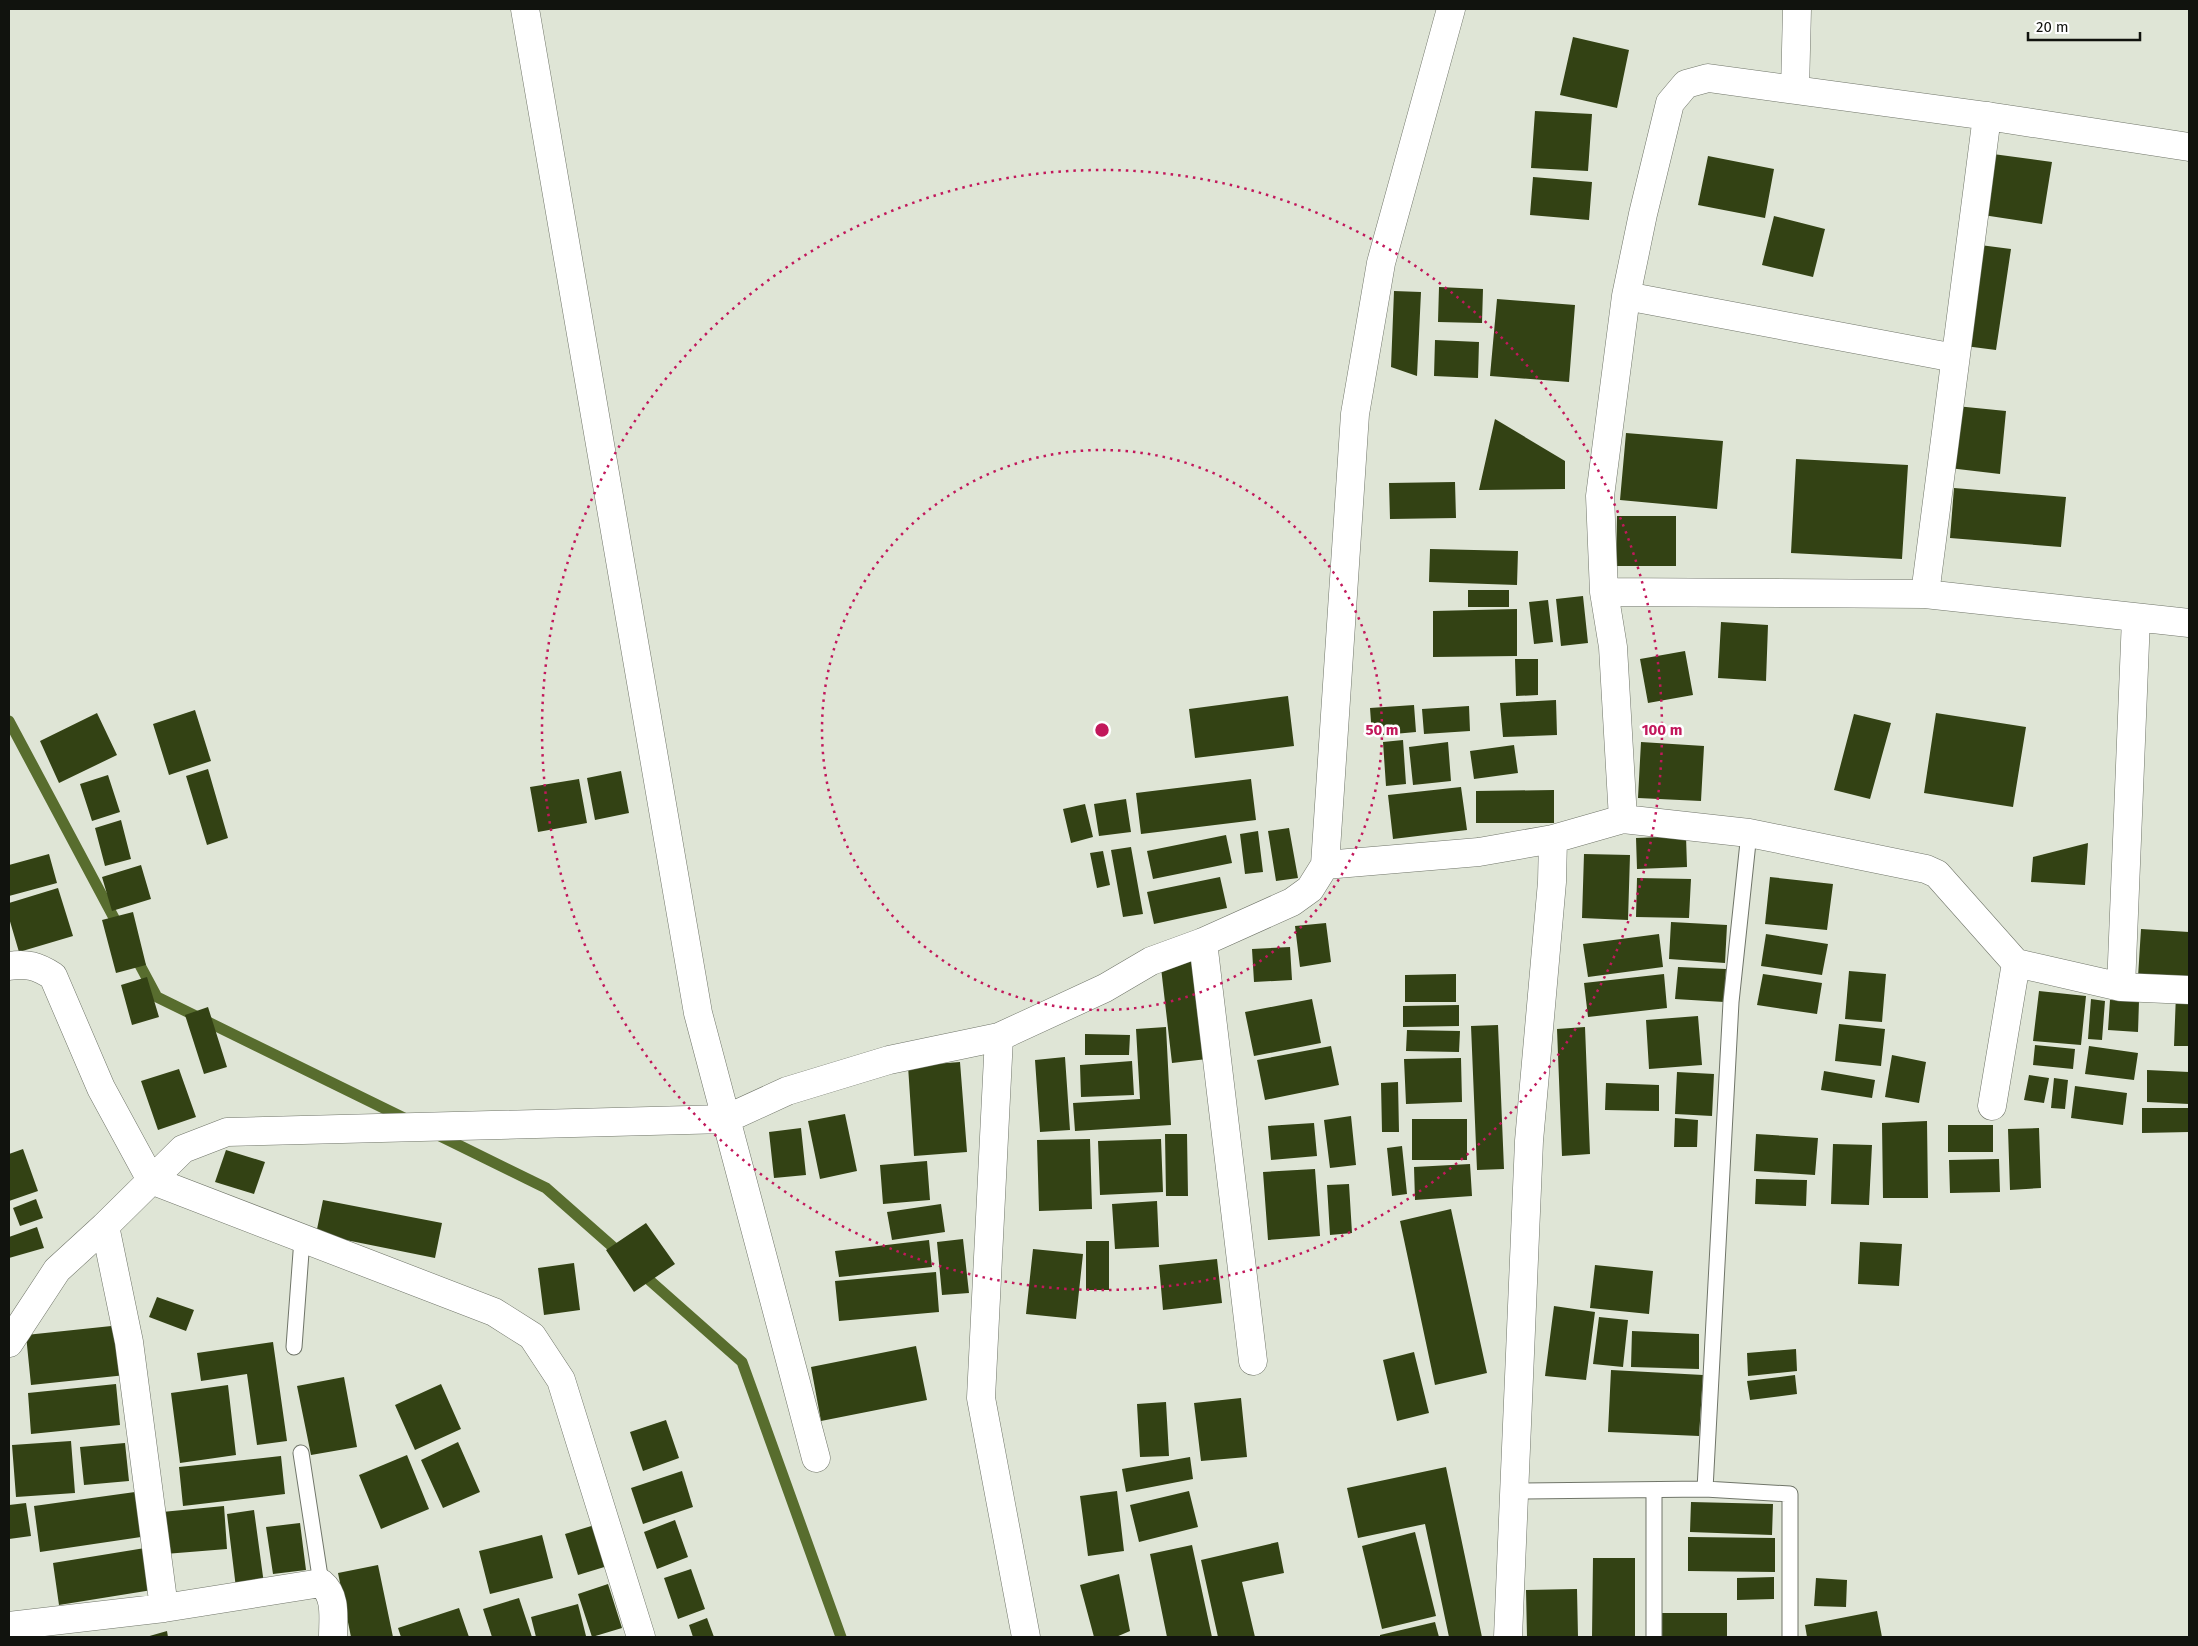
<svg xmlns="http://www.w3.org/2000/svg" width="2198" height="1646" viewBox="0 0 2198 1646" font-family="'Fira Sans',sans-serif">
<style>
.lines{fill:none;stroke-linecap:round;stroke-linejoin:round}
.stream{stroke:#586d2e;stroke-width:11}
.building{fill:#334214}
.service-casing{stroke:#707569;stroke-width:17}
.minor-casing{stroke:#707569;stroke-width:29}
.service{stroke:#fff;stroke-width:15}
.minor{stroke:#fff;stroke-width:28}
.ring{fill:none;stroke:#c2185b;stroke-width:2.5;stroke-dasharray:2.5 5}
.centre{fill:#c2185b;stroke:#fff;stroke-width:2.5}
.ring-label{font-size:15px;text-anchor:middle;font-weight:bold;fill:#c2185b;stroke:#fff;stroke-width:5;stroke-linejoin:round;paint-order:stroke}
</style>
<rect width="100%" height="100%" fill="#dfe5d6"/>
<g class="lines">
<!-- stream -->
<path class="stream" d="M9,721L121,931
M134,954L157,997L408,1120
M436,1134L546,1188L622,1255
M639,1271L742,1362L841,1637"/>
</g>
<!-- building -->
<path class="building" d="M1573,37L1629,50L1617,108L1560,95Z
M1535,111L1592,114L1588,171L1531,168Z
M1993,154L2052,162L2042,224L1983,215Z
M1708,156L1774,169L1765,218L1698,205Z
M1533,177L1592,182L1589,220L1530,215Z
M1774,216L1825,229L1813,277L1762,265Z
M1980,245L2011,249L1996,350L1965,346Z
M1439,287L1483,289L1482,323L1438,322Z
M1394,291L1421,292L1417,376L1391,367Z
M1497,299L1575,305L1569,382L1490,376Z
M1435,340L1479,342L1478,378L1434,376Z
M1956,406L2006,411L2000,474L1949,468Z
M1495,419L1565,461V489L1479,490Z
M1626,433L1723,441L1717,509L1620,500Z
M1796,459L1908,465L1902,559L1791,553Z
M1455,482L1456,518L1390,519L1389,483Z
M1954,488L2066,497L2061,547L1950,538Z
M1617,516H1676V566H1616Z
M1430,549L1518,551L1517,585L1429,582Z
M1468,590H1509V607H1468Z
M1583,596L1588,643L1561,646L1556,599Z
M1548,600L1553,642L1534,644L1529,602Z
M1517,609V656L1433,657V611Z
M1721,622L1768,625L1766,681L1718,678Z
M1685,651L1693,695L1648,703L1640,659Z
M1515,659H1538V695L1516,696Z
M1288,696L1294,746L1195,758L1189,709Z
M1556,700L1557,735L1503,737L1500,703Z
M1414,705L1416,732L1372,736L1370,708Z
M1469,706L1470,731L1424,734L1422,709Z
M195,710L211,761L169,775L153,724Z
M97,713L117,755L59,783L40,741Z
M1936,713L2026,727L2013,807L1924,793Z
M1854,714L1891,723L1870,799L1834,790Z
M1403,740L1406,784L1386,786L1383,742Z
M1448,742L1451,781L1413,785L1409,747Z
M1641,742L1704,746L1701,801L1638,798Z
M1514,745L1518,773L1474,779L1470,751Z
M208,769L228,838L207,845L186,776Z
M621,771L629,813L595,820L587,778Z
M108,775L120,812L92,821L80,784Z
M579,779L587,823L538,832L530,787Z
M1251,779L1256,820L1141,834L1136,793Z
M1461,787L1467,830L1393,839L1388,795Z
M1554,790V823H1476V791Z
M1126,799L1131,832L1099,836L1094,804Z
M1085,804L1093,837L1071,843L1063,809Z
M121,820L131,859L105,866L95,828Z
M1289,828L1298,878L1276,881L1268,831Z
M1258,831L1263,872L1245,874L1240,834Z
M1226,835L1232,863L1153,879L1147,851Z
M1686,836L1687,867L1637,869L1636,838Z
M2088,843L2085,885L2031,882L2033,857Z
M1131,847L1143,914L1123,917L1111,850Z
M1103,851L1110,885L1097,888L1090,853Z
M49,854L57,883L9,896V865Z
M1584,854L1630,855L1628,920L1582,918Z
M141,865L151,899L112,911L102,877Z
M1220,877L1227,908L1154,924L1147,892Z
M1770,877L1833,884L1827,930L1765,924Z
M1637,878L1691,879L1689,918L1636,917Z
M58,888L73,936L19,952L9,918V903Z
M133,912L146,965L116,973L102,920Z
M1671,922L1727,925L1725,963L1669,959Z
M1326,923L1331,962L1300,967L1295,926Z
M2141,929L2189,932V980L2138,977Z
M1659,934L1663,967L1588,977L1583,944Z
M1766,934L1828,944L1822,975L1761,966Z
M1290,947L1292,980L1254,982L1252,949Z
M1204,954L1216,1058L1172,1063L1160,959Z
M1678,967L1726,969L1724,1002L1675,999Z
M1849,971L1886,974L1882,1022L1845,1019Z
M1456,974V1002H1405V975Z
M1664,974L1667,1008L1588,1017L1584,983Z
M1763,974L1822,983L1817,1014L1757,1005Z
M147,977L159,1017L132,1025L121,985Z
M2039,991L2086,996L2081,1045L2033,1041Z
M2176,994L2189,995V1046H2174Z
M1312,999L1321,1043L1254,1056L1245,1012Z
M2091,999L2105,1001L2102,1040L2088,1039Z
M2110,1000L2139,1001L2138,1032L2108,1030Z
M1459,1005V1026L1403,1027V1006Z
M208,1007L227,1067L204,1074L185,1015Z
M1698,1016L1702,1065L1649,1069L1646,1020Z
M1839,1024L1885,1029L1881,1066L1835,1061Z
M1498,1025L1504,1169L1477,1170L1471,1026Z
M1166,1027L1171,1125L1075,1131L1073,1103L1140,1099L1136,1029Z
M1585,1027L1590,1154L1562,1156L1557,1029Z
M1407,1030L1460,1031L1459,1052L1406,1051Z
M1085,1034L1130,1035L1129,1055H1085Z
M2035,1045L2075,1049L2073,1069L2033,1065Z
M1331,1046L1339,1085L1265,1100L1257,1060Z
M2089,1046L2138,1053L2134,1080L2085,1074Z
M1892,1055L1926,1062L1919,1103L1885,1097Z
M1065,1057L1070,1130L1040,1132L1035,1060Z
M1461,1058L1462,1102L1406,1104L1404,1059Z
M1132,1061L1134,1095L1081,1097L1080,1065Z
M960,1062L967,1152L914,1156L908,1066Z
M179,1069L196,1117L158,1130L141,1081Z
M2147,1070L2189,1072V1104L2147,1102Z
M1824,1071L1875,1080L1872,1098L1821,1090Z
M1677,1072L1714,1074L1712,1116L1675,1114Z
M2029,1075L2049,1078L2044,1103L2024,1100Z
M2054,1078L2068,1080L2065,1109L2051,1108Z
M1398,1082L1399,1132H1382L1381,1083Z
M1606,1083L1659,1085V1111L1605,1110Z
M2075,1086L2127,1093L2123,1125L2071,1118Z
M2142,1108H2189V1132L2142,1133Z
M845,1114L857,1171L820,1179L808,1121Z
M1351,1116L1356,1165L1330,1168L1324,1120Z
M1675,1118L1698,1120L1697,1147H1674Z
M1412,1119H1467V1160H1412Z
M1927,1121L1928,1198H1883L1882,1123Z
M1314,1123L1317,1156L1271,1160L1268,1126Z
M1948,1125H1993V1152H1948Z
M801,1128L806,1175L774,1178L769,1132Z
M2039,1128L2041,1188L2010,1190L2008,1129Z
M1165,1134H1187L1188,1196H1166Z
M1756,1134L1818,1138L1815,1175L1754,1171Z
M1090,1139L1092,1209L1039,1211L1037,1140Z
M1161,1139L1163,1192L1100,1195L1098,1141Z
M1833,1144L1872,1145L1869,1205L1831,1204Z
M1402,1146L1407,1194L1392,1196L1387,1148Z
M23,1149L38,1191L9,1201V1154Z
M226,1150L265,1162L254,1194L215,1182Z
M1999,1159L2000,1192L1950,1193L1949,1160Z
M927,1161L930,1200L883,1204L880,1165Z
M1470,1164L1472,1196L1415,1200L1414,1167Z
M1315,1169L1320,1236L1268,1240L1263,1172Z
M1756,1179L1807,1180L1806,1206L1755,1204Z
M1349,1184L1352,1233L1330,1235L1327,1185Z
M36,1199L43,1218L20,1226L13,1208Z
M323,1200L442,1223L435,1258L316,1234Z
M1157,1201L1159,1247L1115,1249L1112,1204Z
M941,1204L945,1232L892,1240L887,1212Z
M1451,1209L1487,1373L1435,1385L1400,1221Z
M646,1223L675,1264L634,1292L606,1250Z
M37,1227L44,1248L9,1258V1237Z
M963,1239L969,1293L942,1295L937,1242Z
M929,1240L932,1267L839,1277L835,1251Z
M1086,1241H1109V1290H1086Z
M1860,1242L1902,1244L1899,1286L1858,1284Z
M1033,1249L1083,1254L1076,1319L1026,1314Z
M1217,1259L1222,1303L1163,1310L1159,1265Z
M574,1263L580,1310L544,1315L538,1268Z
M1595,1265L1653,1271L1649,1314L1590,1308Z
M936,1272L939,1312L839,1321L835,1281Z
M157,1297L194,1310L186,1331L149,1317Z
M1554,1306L1595,1312L1586,1380L1545,1376Z
M1599,1317L1628,1320L1623,1367L1593,1364Z
M121,1325L126,1375L31,1385L26,1335Z
M1632,1331L1699,1334V1369L1631,1367Z
M273,1342L287,1441L257,1445L247,1374L201,1381L197,1353Z
M916,1346L927,1400L821,1421L811,1367Z
M1796,1349L1797,1371L1748,1376L1747,1353Z
M1414,1352L1429,1413L1397,1421L1383,1360Z
M1611,1370L1703,1375L1699,1436L1608,1432Z
M1795,1375L1797,1394L1750,1400L1747,1381Z
M344,1377L357,1447L311,1455L297,1386Z
M116,1384L120,1425L31,1434L28,1393Z
M441,1384L461,1429L415,1450L395,1405Z
M228,1385L236,1455L180,1463L171,1393Z
M1241,1398L1247,1457L1201,1461L1194,1403Z
M1166,1402L1169,1456L1140,1457L1137,1404Z
M666,1420L679,1458L643,1471L630,1432Z
M71,1441L75,1493L16,1497L12,1445Z
M458,1442L480,1492L443,1508L421,1460Z
M125,1443L129,1481L84,1485L80,1447Z
M407,1455L429,1509L381,1529L359,1475Z
M281,1456L285,1494L183,1506L179,1467Z
M1190,1457L1193,1479L1126,1492L1122,1469Z
M1446,1467L1482,1637H1449L1425,1524L1358,1538L1347,1488Z
M682,1471L693,1507L643,1524L631,1488Z
M1117,1491L1124,1551L1088,1556L1080,1496Z
M1189,1491L1198,1527L1139,1542L1130,1505Z
M135,1492L141,1537L40,1552L34,1506Z
M1691,1502L1773,1504L1772,1535L1690,1532Z
M26,1503L31,1536L9,1539V1505Z
M224,1506L227,1549L165,1554L162,1512Z
M254,1510L264,1584L236,1588L227,1514Z
M675,1520L688,1557L657,1569L644,1532Z
M300,1523L306,1570L273,1574L266,1527Z
M598,1524L611,1565L578,1575L565,1534Z
M1415,1532L1436,1616L1382,1629L1362,1546Z
M542,1535L553,1578L490,1594L479,1551Z
M1688,1537L1775,1538V1572L1688,1571Z
M1278,1542L1284,1573L1242,1582L1255,1637H1218L1201,1560Z
M1192,1545L1212,1637H1167L1150,1554Z
M145,1548L152,1590L59,1605L53,1563Z
M1593,1558H1635V1637H1592Z
M378,1565L393,1637H351L338,1573Z
M691,1569L705,1609L678,1619L664,1578Z
M1119,1574L1130,1631L1116,1637H1094L1080,1585Z
M1774,1577V1599L1737,1600V1578Z
M1816,1578L1847,1580L1846,1607L1814,1606Z
M608,1584L622,1628L592,1637L578,1594Z
M1577,1589L1578,1637H1527L1526,1590Z
M519,1598L532,1637H492L483,1609Z
M578,1604L586,1636L536,1637L531,1617Z
M459,1608L469,1637H401L398,1628Z
M1877,1611L1882,1637H1807L1805,1625Z
M1660,1613H1727V1637H1660Z
M707,1618L714,1637H693L689,1625Z
M1435,1622L1439,1637H1380V1635Z
M167,1631L168,1637H146Z"/>
<g class="lines">
<defs>
<path id="service" d="M294,1347L302,1239
M301,1453L321,1583
M1705,1489L1790,1494V1637
M1654,1490V1637
M1516,1491L1705,1489L1731,1002L1749,833"/>
<path id="minor" d="M525,9L698,1013L816,1458
M1795,90L1987,116L2189,147
M1626,296L1955,358
M1604,592L1925,594L1987,116
M1925,594L2189,623
M1623,819L1613,647L1604,592L1600,496L1626,296L1643,214L1670,103L1686,84L1708,78L1795,90L1797,9
M1553,839L1623,819L1749,833L1926,869L1937,874L2016,963L2121,987L2189,990
M1325,865L1479,852L1553,839L1552,882L1529,1141L1508,1637
M1203,942L1253,1361
M9,966C27,963 37,966 53,976L101,1088L151,1180L494,1312L532,1336L561,1380L641,1637
M2121,987L2136,618
M999,1037L981,1398L1026,1637
M1992,1106L2016,963
M105,1226L129,1342L164,1608
M9,1343L57,1270L105,1226L183,1149L227,1132L726,1119L787,1091L889,1060L999,1037L1105,988L1151,961L1203,942L1292,902L1310,889L1325,865L1355,414L1381,263L1451,9
M9,1626L164,1608L321,1583C337,1596 333,1618 333,1637"/>
</defs>
<!-- service casing -->
<use href="#service" class="service-casing"/>
<!-- minor casing -->
<use href="#minor" class="minor-casing"/>
<!-- service -->
<use href="#service" class="service"/>
<!-- minor -->
<use href="#minor" class="minor"/>
</g>
<!-- distance rings -->
<g class="ring">
<circle cx="1102" cy="730" r="280"/>
<circle cx="1102" cy="730" r="560"/>
</g>
<circle cx="1102" cy="730" r="8" class="centre"/>
<g class="ring-label">
<text x="1382" y="735">50 m</text>
<text x="1662" y="735">100 m</text>
</g>
<!-- border -->
<rect width="2198" height="1646" fill="none" stroke="#11130e" stroke-width="20"/>
<!-- scale -->
<path d="M2028 32v8h112v-8" fill="none" stroke="#11130e" stroke-width="2.5"/>
<text x="2036" y="32" font-size="15" fill="#11130e" stroke="#ffffff" stroke-width="4" paint-order="stroke">20 m</text>
</svg>
